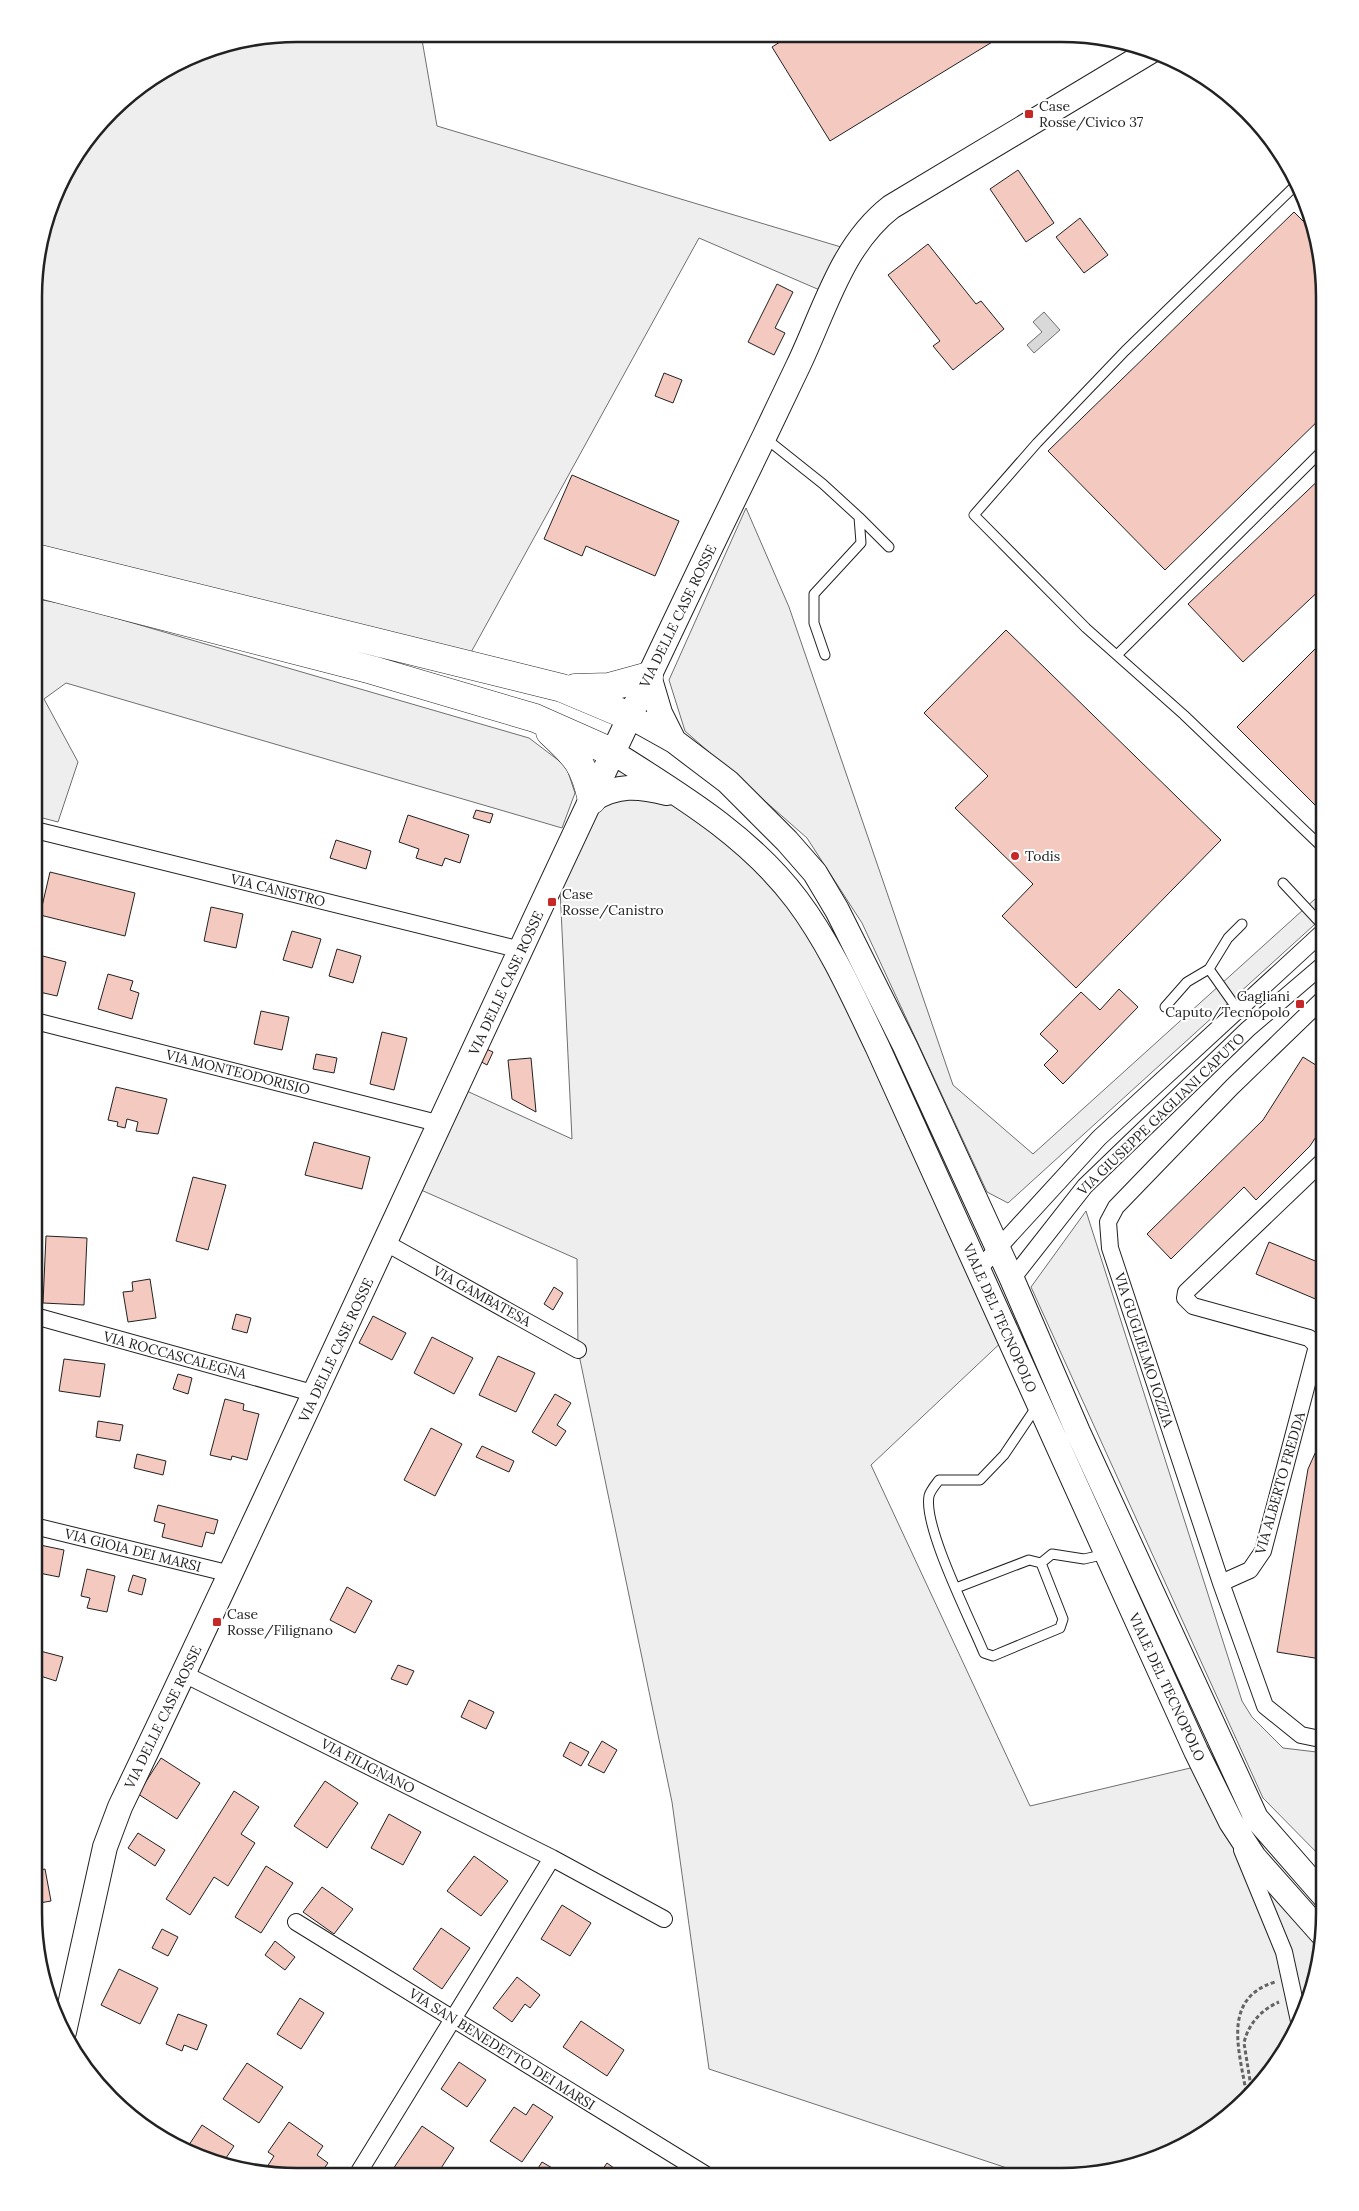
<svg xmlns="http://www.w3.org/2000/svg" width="1359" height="2211" viewBox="0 0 1359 2211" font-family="Lora,serif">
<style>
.green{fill:#eee;stroke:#6f6f6f}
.water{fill:#d9d9d9;stroke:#6f6f6f}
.building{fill:#f3c9c0;stroke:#222}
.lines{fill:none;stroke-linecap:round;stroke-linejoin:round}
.lane-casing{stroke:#222;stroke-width:11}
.street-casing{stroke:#222;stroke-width:18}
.secondary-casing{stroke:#222;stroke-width:26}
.highway-casing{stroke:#222;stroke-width:29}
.path{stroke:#646464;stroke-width:3;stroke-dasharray:4 2.5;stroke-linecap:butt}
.lane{stroke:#fff;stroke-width:9}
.street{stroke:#fff;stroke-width:16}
.secondary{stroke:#fff;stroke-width:24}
.highway{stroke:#fff;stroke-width:28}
.poi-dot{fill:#c62828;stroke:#fff;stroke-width:2}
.labels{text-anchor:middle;stroke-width:4;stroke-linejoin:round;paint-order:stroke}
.poi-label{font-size:14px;fill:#222;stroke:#fff;text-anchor:start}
.street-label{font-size:14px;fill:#222;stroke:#fff}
.rim{fill:none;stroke:#222;stroke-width:2.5}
</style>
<rect width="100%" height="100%" fill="#fff"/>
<!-- green -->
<path class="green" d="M297,34H421L437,126L841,247L822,291L699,238L469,656L36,550V263L61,180L123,99L197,54Z
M746,508L789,607L953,1085L1033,1154L1325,890V915L1008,1203L987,1192L862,923L807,838L685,731L669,680Z
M36,599L71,605L529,738L566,766L575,793L562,828L66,683L44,699L78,762L58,822L35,816Z
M614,753L797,900L1008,1336L871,1465L1030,1806L1203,1765L1231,1822L1324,1934L1311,1999L1271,2074L1222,2123L1162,2157L1062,2177H1034L709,2069L672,1802L578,1350L577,1259L412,1186L458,1087L572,1139L559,868Z
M1086,1211L1242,1701L1252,1717L1283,1748L1325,1753V1861L1263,1798L1031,1287Z"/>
<!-- water -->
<path class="water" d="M1044,312L1060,330L1034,353L1027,345L1042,332L1033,322Z"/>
<!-- building -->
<path class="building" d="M791,35L1002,36L830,141L772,47Z
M1018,170L1054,223L1026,242L990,189Z
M1294,212L1312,230L1325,297V414L1165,570L1048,451Z
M1080,218L1108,255L1084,273L1056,237Z
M928,244L976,304L981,301L1004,329L953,370L933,346L940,341L888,275Z
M777,284L793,292L775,328L785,333L774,355L748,342Z
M664,373L682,380L673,403L655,396Z
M1325,474V585L1243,662L1188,604Z
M572,475L679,521L655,576L586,546L582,556L544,539Z
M1006,630L1221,840L1076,988L1002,916L1033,884L955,808L988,776L924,713Z
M1325,639V815L1237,727Z
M476,810L493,814L490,823L473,818Z
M408,815L469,835L460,863L445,858L442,866L416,858L419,849L399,842Z
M336,840L371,851L366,869L330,858Z
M50,872L135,893L125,936L40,915Z
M211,907L243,914L236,948L204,941Z
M292,931L321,939L312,968L283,960Z
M337,949L361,956L353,983L329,976Z
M35,954L66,962L57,996L35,991Z
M108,974L133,981L130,990L139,993L132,1019L98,1009Z
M1119,989L1138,1007L1063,1084L1044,1065L1058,1051L1040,1034L1081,992L1100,1010Z
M261,1011L289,1017L282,1050L254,1044Z
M382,1032L407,1038L394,1090L370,1084Z
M484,1048L493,1052L487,1065L478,1060Z
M316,1054L337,1058L334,1073L313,1069Z
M1303,1057L1319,1067L1325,1059V1123L1310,1146L1256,1200L1244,1187L1171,1259L1147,1234L1263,1120Z
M531,1058L536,1112L512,1099L508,1060Z
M116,1087L167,1099L158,1134L136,1131L138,1122L127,1119L125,1128L117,1126L118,1122L108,1120Z
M314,1142L370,1157L362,1189L305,1175Z
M193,1177L226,1185L208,1250L176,1241Z
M46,1236L87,1238L84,1305L43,1303Z
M1269,1242L1325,1265V1303L1256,1274Z
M150,1279L156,1318L128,1322L123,1292L133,1291L132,1282Z
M554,1287L563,1293L553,1310L544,1304Z
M236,1314L251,1318L247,1333L232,1329Z
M373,1316L406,1333L392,1360L359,1343Z
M432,1337L473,1358L454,1394L414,1373Z
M498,1356L535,1373L516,1412L479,1395Z
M64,1359L105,1364L100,1397L59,1391Z
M178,1374L192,1378L188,1394L173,1389Z
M555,1394L571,1403L557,1425L566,1431L556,1446L532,1432Z
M225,1399L244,1404L243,1410L259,1414L247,1460L232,1456L231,1460L210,1455Z
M98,1421L123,1425L120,1441L96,1437Z
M431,1428L462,1444L435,1496L404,1480Z
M1325,1431V1636L1321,1659L1277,1652L1308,1469Z
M482,1446L514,1461L509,1472L476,1457Z
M137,1454L166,1461L163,1475L134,1468Z
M34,1469H38L39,1486L34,1487Z
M158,1505L218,1520L214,1534L206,1532L202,1547L162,1537L165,1524L154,1521Z
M40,1545L64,1550L59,1577L34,1572Z
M87,1569L115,1576L107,1612L87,1608L90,1598L81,1596Z
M133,1575L146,1579L142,1595L128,1591Z
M347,1587L372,1601L355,1633L330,1620Z
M40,1651L63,1657L56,1681L34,1674Z
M398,1665L414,1671L407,1685L391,1679Z
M469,1700L494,1712L486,1729L461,1717Z
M602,1741L617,1750L604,1773L588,1765Z
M570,1742L589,1752L581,1766L563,1756Z
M161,1758L200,1783L177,1819L138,1794Z
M325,1781L358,1803L327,1848L294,1826Z
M234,1791L259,1807L241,1834L255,1843L228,1886L214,1877L190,1915L166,1899Z
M389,1814L421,1832L403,1865L371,1848Z
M138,1833L165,1850L155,1866L128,1848Z
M474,1856L508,1881L481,1916L447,1891Z
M266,1866L293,1883L261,1933L235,1917Z
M45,1869L51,1901L34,1904V1871Z
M322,1887L353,1909L334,1934L303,1912Z
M562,1905L591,1923L570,1956L541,1939Z
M441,1928L470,1948L442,1989L413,1969Z
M162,1929L178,1937L168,1956L152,1948Z
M275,1941L295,1957L285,1970L265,1955Z
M119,1969L158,1988L140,2024L101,2005Z
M517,1977L540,1995L530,2008L525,2004L512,2022L493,2008Z
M300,1998L324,2013L301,2049L277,2034Z
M178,2014L207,2025L197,2050L184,2045L182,2051L166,2044Z
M581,2021L624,2050L607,2076L563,2047Z
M459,2062L486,2080L467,2107L441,2089Z
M247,2063L283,2087L259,2123L223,2099Z
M533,2104L553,2117L522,2162L490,2141L514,2107L526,2115Z
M289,2122L323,2146L317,2155L328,2163L319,2175H279L267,2167L274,2156L268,2152Z
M202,2125L234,2146L222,2164L197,2157L185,2151Z
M422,2126L454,2148L436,2176L389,2175Z
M542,2162L559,2172L556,2176H533Z
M607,2163L625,2176H598Z"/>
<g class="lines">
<defs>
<path id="lane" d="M1298,183L1125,351L1037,443L974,515L1086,628L1184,715L1325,850
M764,437L823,484L859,517L861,543L814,594V623L825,655
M859,517L889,547
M1117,655L1325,448
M1283,883L1325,928
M1209,969L1228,938L1242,924
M1165,1007L1187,982L1209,969L1238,1010
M1037,1406L1004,1455L980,1480H939C936,1484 930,1491 929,1496C923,1527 971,1621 984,1653L993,1656L1060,1628L1063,1619L1041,1563L1052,1554L1084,1559L1106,1554
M956,1588L1029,1560L1041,1563"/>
<path id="street" d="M35,830L521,950
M35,1021L441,1124
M386,1243L578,1350
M978,1270L1099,1138L1325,930
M1012,1279L1085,1186L1248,1029L1325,963
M35,1316L316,1394
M34,1526L231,1574
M1221,1583L1250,1570L1263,1551L1317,1346L1309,1338L1193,1306L1185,1298L1186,1292L1325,1159
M184,1674L552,1858L664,1919
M1325,1740L1301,1735L1265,1706L1221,1583L1110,1248L1108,1222L1116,1207L1232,1087L1325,997
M1242,1850L1284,1952L1299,2021
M296,1922L708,2176
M357,2175L552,1858"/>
<path id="secondary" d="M649,676L660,713L674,741
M631,717L674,741L728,782L787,841L815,873L837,910L905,1046L1012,1279L1078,1432L1256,1818L1325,1897
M614,753C680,795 749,836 797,900C830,944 853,996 877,1046L1196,1751L1231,1822L1254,1857L1324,1936
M592,800C618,784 638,786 667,793
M64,2032L105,1847L120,1807C322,1385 513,957 716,536C744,479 771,423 798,366C825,310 841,246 891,207L1151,51"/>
<path id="highway" d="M36,558L562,688L631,717
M36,583L372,670L535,718L614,753
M575,688L609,687L649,676
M550,732C577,757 584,764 592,800"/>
</defs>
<!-- lane casing -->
<use href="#lane" class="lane-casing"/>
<!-- street casing -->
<use href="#street" class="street-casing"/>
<!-- secondary casing -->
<use href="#secondary" class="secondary-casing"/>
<!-- highway casing -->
<use href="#highway" class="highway-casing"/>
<!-- path -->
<path class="path" d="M1252,2093L1244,2043C1248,2024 1262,2009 1279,2002
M1247,2098C1241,2055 1219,1999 1275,1982"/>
<!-- lane -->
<use href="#lane" class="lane"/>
<!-- street -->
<use href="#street" class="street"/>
<!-- secondary -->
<use href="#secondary" class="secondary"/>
<!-- highway -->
<use href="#highway" class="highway"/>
</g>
<!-- markers -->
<g class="poi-dot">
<rect x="1024" y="109" width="10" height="10" rx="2.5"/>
<circle cx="1015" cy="856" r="5"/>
<rect x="547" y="897" width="10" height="10" rx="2.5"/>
<rect x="1295" y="999" width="10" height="10" rx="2.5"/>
<rect x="212" y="1617" width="10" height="10" rx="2.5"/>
</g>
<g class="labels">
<!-- poi labels -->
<g class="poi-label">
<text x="1039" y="111">Case<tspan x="1039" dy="16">Rosse/Civico 37</tspan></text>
<text x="1025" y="861">Todis</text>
<text x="562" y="899">Case<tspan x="562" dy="16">Rosse/Canistro</tspan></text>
<text x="1290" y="1001" text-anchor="end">Gagliani<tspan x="1290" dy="16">Caputo/Tecnopolo</tspan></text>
<text x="227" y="1619">Case<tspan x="227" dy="16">Rosse/Filignano</tspan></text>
</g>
<!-- street labels -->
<g class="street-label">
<text transform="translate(678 616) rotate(-64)" y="5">VIA DELLE CASE ROSSE</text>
<text transform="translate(278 890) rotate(14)" y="5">VIA CANISTRO</text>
<text transform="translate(506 983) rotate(-65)" y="5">VIA DELLE CASE ROSSE</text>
<text transform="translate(238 1072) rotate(14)" y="5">VIA MONTEODORISIO</text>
<text transform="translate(1161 1114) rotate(-44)" y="5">VIA GIUSEPPE GAGLIANI CAPUTO</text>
<text transform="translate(482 1296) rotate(29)" y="5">VIA GAMBATESA</text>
<text transform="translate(1000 1318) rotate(66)" y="5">VIALE DEL TECNOPOLO</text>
<text transform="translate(336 1350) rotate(-65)" y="5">VIA DELLE CASE ROSSE</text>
<text transform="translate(1144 1350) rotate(72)" y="5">VIA GUGLIELMO IOZZIA</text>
<text transform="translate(175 1355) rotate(15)" y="5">VIA ROCCASCALEGNA</text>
<text transform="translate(1280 1483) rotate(-74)" y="5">VIA ALBERTO FREDDA</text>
<text transform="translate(133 1550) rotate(14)" y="5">VIA GIOIA DEI MARSI</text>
<text transform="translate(1167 1687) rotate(65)" y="5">VIALE DEL TECNOPOLO</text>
<text transform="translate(163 1717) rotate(-64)" y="5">VIA DELLE CASE ROSSE</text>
<text transform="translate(368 1766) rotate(27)" y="5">VIA FILIGNANO</text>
<text transform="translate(502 2049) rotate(32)" y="5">VIA SAN BENEDETTO DEI MARSI</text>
</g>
</g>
<!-- crop -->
<path d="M0 0H1359V2211H0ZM297 42H1061A255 255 0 0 1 1316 297V1913A255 255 0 0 1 1061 2168H297A255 255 0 0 1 42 1913V297A255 255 0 0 1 297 42Z" fill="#fff" fill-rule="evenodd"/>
<path class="rim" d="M297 42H1061A255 255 0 0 1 1316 297V1913A255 255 0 0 1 1061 2168H297A255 255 0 0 1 42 1913V297A255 255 0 0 1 297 42Z"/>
</svg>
